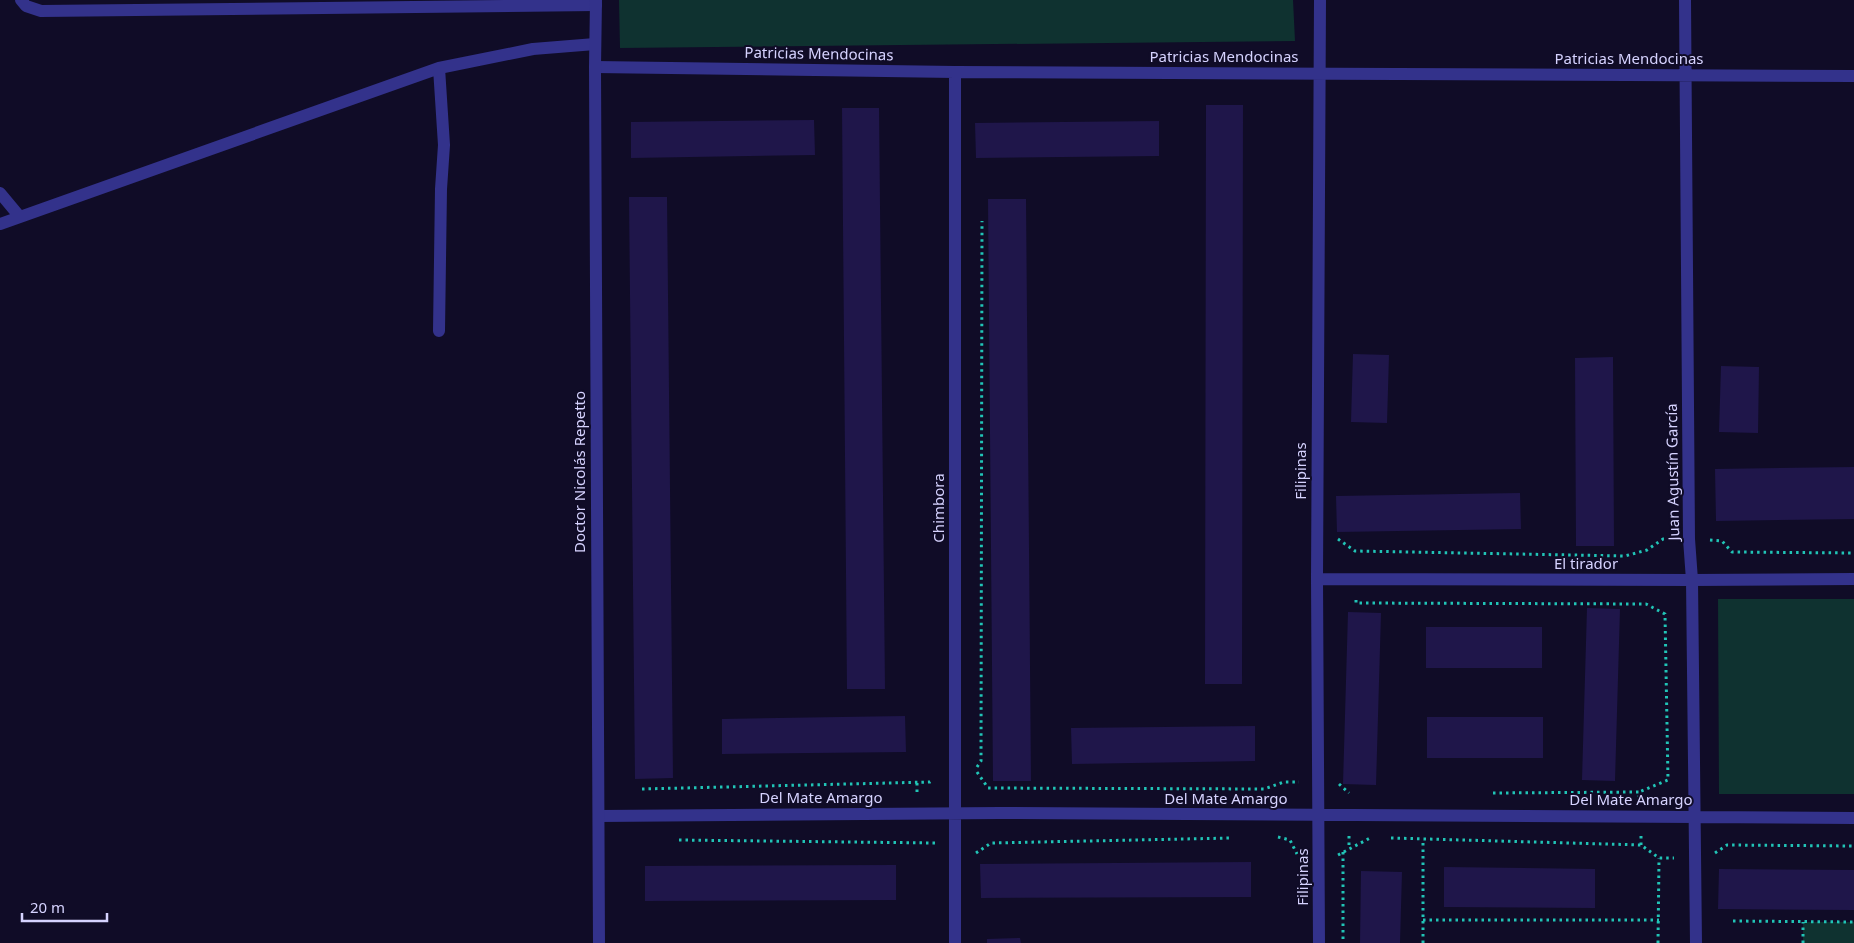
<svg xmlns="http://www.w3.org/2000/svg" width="1854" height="943" viewBox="0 0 1854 943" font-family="'Noto Sans',sans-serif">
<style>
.green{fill:#0f3230}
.building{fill:#1f164a}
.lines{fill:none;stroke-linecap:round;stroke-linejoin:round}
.path{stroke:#21c4b6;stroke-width:3;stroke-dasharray:2.5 4;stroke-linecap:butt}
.minor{stroke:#33328b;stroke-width:12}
.tertiary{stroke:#33328b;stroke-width:12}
.labels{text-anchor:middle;stroke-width:4;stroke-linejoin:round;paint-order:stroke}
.street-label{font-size:15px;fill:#d6d3ff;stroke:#100c27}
</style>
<rect width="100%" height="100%" fill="#100c27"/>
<!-- green -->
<path class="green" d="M619,0H1293L1295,41L620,48Z
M1718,599H1854V794H1719Z
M1803,922H1854V943H1803Z"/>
<!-- building -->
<path class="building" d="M1206,105H1243L1242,684H1205Z
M842,108H879L885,689H847Z
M814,120L815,155L631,158V122Z
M1159,121V156L976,158L975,123Z
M629,197H667L673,778L635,779Z
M988,199H1026L1031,781H993Z
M1353,354L1389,355L1387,423L1351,422Z
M1613,357L1614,546H1576L1575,358Z
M1721,366L1759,367L1758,433L1719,432Z
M1854,467V519L1716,521L1715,469Z
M1520,493L1521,529L1337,532L1336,496Z
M1587,608L1620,609L1615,781L1582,780Z
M1348,612L1381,613L1376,785L1343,784Z
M1426,627H1542V668H1426Z
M905,716L906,752L722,754V719Z
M1427,717H1543V758H1427Z
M1255,726V761L1072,764L1071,728Z
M1251,862V897L981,898L980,864Z
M896,865V900L645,901V866Z
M1444,867L1595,869V908L1444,907Z
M1719,869L1854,870V910L1718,909Z
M1361,871L1402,872L1400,943H1360Z
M1020,938L1021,943H987V939Z"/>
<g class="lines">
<!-- path -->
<path class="path" d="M1338,539L1355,551L1625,556L1647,550L1663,539H1669
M1710,540L1722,541L1732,552L1854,553
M1356,600V603L1646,604L1665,614L1668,780L1639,792
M977,767L981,761L982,221
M977,772L988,788L1264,789L1284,782H1299
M917,783V795
M1339,784L1349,793
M642,789L930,782L933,780
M1493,793L1639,792V797
M1349,836V849
M1641,836V845
M1278,837L1290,840L1297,854
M1391,838L1641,845L1659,858H1674
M679,840L935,843
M1343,852V943
M976,853L991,843L1232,838
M1715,853L1727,845L1854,846
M1338,855L1370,838
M1423,920H1659
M1733,921L1854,922
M1423,943V839
M1658,943L1659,858
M1803,943V922"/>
<!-- minor -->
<path class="minor" d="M21,0L26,6L41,11L596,5
M1685,0L1689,539L1692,580L1696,943
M595,67L955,72L1854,76
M439,68L444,145L441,189L439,331
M955,72V943
M0,193L20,217
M0,224L439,68L533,49L595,44
M1317,579L1692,580L1854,579
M599,816L1000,813L1854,818
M1319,943L1317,579L1320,0"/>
<!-- tertiary -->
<path class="tertiary" d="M596,0L595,67L599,943"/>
</g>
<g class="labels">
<!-- street labels -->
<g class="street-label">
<text transform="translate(819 54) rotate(1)" y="5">Patricias Mendocinas</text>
<text x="1224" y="62">Patricias Mendocinas</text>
<text x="1629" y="64">Patricias Mendocinas</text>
<text transform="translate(1301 471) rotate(-90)" y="5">Filipinas</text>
<text transform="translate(580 472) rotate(-90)" y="5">Doctor Nicolás Repetto</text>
<text transform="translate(1673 472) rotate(-91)" y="5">Juan Agustín García</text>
<text transform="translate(939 508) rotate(-90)" y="5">Chimbora</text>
<text x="1586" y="569">El tirador</text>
<text x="821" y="803">Del Mate Amargo</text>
<text x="1226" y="804">Del Mate Amargo</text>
<text x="1631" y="805">Del Mate Amargo</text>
<text transform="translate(1303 877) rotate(-90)" y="5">Filipinas</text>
</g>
</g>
<!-- scale -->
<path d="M22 913v8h85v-8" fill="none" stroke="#d6d3ff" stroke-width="2.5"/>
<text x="30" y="913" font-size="15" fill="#d6d3ff" stroke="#100c27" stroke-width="4" paint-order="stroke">20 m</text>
</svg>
